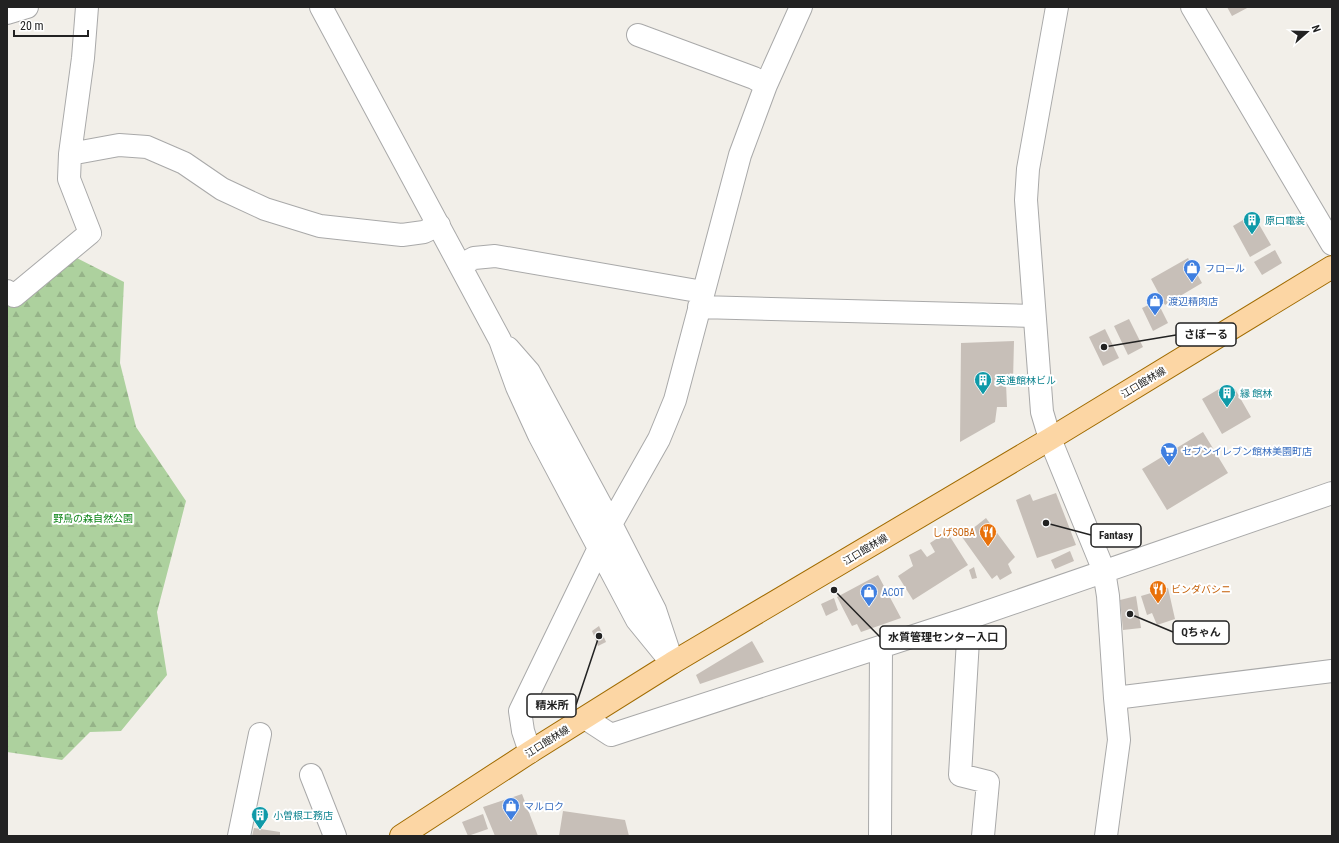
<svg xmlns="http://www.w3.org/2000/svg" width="1339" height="843" viewBox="0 0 1339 843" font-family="'Roboto Condensed','Noto Sans JP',sans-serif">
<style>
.forest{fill:url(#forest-firs)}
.building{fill:#c7bfb8}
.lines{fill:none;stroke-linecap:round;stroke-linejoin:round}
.minor-casing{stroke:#a9a9a9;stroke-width:24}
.major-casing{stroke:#a06b00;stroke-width:24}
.minor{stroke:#fff;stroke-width:22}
.major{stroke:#fcd6a4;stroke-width:22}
.labels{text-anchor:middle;stroke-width:4;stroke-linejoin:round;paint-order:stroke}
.culture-label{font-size:10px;fill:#0d838f;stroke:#fff;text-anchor:start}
.shop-label{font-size:10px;fill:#366cbe;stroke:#fff;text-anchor:start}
.street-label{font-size:10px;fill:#222;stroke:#fff}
.park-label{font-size:10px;fill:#0c8416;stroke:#fff}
.food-label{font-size:10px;fill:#c56008;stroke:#fff;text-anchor:end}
.leader{fill:none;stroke:#222;stroke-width:1.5}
.callout-dot{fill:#222;stroke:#fff;stroke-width:1.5}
.callout{fill:#fff;stroke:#222;stroke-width:1.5}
.callout-label{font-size:11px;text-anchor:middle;font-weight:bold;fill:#222}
</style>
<defs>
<pattern id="forest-firs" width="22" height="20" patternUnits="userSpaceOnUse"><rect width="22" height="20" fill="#add19e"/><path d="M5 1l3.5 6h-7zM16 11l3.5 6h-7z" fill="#95b388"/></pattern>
</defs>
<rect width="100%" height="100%" fill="#f2efe9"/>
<!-- forest -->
<path class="forest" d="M61,250L124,282L120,363L136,427L186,501L157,612L167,675L121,731L90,732L62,760L7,752V299Z"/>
<!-- building -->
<path class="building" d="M1227,7H1249L1232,16Z
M1253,214L1271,245L1250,257L1233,226Z
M1275,250L1282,263L1262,275L1254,262Z
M1188,258L1202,283L1165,305L1151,279Z
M1157,301L1168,323L1153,331L1142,308Z
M1129,319L1143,347L1128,355L1114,326Z
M1105,329L1119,358L1103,366L1089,337Z
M1014,341L1013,381L1006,383L1007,407H997L995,422L960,442L961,343Z
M1219,389L1224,396L1235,389L1251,417L1222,434L1202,399Z
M1203,432L1228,473L1167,510L1142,469Z
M1056,493L1076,545L1037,558L1016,500L1030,494L1033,501Z
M986,518L1015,557L1008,564L1012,573L1000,580L997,575L992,579L962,537Z
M947,532L968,565L913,600L898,576L913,566L909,555L921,549L927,557L935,552L930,543Z
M1070,551L1074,561L1055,569L1051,560Z
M974,567L977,578L972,579L969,570Z
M878,575L901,618L861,632L857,624L852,626L837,597Z
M1168,588L1175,619L1157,625L1152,613L1147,615L1141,596Z
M1136,596L1141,628L1123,630L1120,600Z
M834,598L838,610L826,616L821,604Z
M599,626L606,642L598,646L592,631Z
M752,641L764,662L700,684L696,675Z
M522,794L538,836H495L483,807Z
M563,811L625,820L629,836H559Z
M483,814L488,829L468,836L462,822Z
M254,828L280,832V836H252Z"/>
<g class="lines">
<defs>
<path id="minor" d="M321,7L500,340L517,387L539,435L637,620L672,663
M1057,7L1028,169L1026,200L1042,412L1050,439L1104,571L1108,596L1115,698L1119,740L1106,836
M1192,7L1332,244
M7,13L27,7
M638,35L754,78L766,85
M70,154L83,58L87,7
M461,265L474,258L495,256L703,292
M7,291L14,296L90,233L69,179L70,154L119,145L147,147L184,163L222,189L265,209L320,226L402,235L424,232L439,225
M699,307L1034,316
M508,348L529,372L611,524L655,610L669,652
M611,524L659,439L675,400L740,155L766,85L801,7
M963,620L968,640L960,775L988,782L983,836
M1115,698L1332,671
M585,718L611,735L963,620L1332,493
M530,752L523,731L520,711L599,548
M311,775L335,836
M239,836L260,734
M880,836L881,647"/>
<path id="major" d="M401,836L530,752L672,663L1050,439L1332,267"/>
</defs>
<!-- minor casing -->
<use href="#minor" class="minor-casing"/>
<!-- major casing -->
<use href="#major" class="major-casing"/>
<!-- minor -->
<use href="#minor" class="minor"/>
<!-- major -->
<use href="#major" class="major"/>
</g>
<!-- icons -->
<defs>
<symbol id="building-pin" viewBox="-11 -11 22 30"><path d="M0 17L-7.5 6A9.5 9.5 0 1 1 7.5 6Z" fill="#0f9aa8" stroke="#fff"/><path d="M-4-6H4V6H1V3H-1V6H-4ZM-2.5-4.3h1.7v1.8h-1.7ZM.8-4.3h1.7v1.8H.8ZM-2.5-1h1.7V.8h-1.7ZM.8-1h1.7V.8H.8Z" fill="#fff"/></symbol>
<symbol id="shop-pin" viewBox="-11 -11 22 30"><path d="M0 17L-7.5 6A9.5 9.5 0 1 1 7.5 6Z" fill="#3f7fe0" stroke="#fff"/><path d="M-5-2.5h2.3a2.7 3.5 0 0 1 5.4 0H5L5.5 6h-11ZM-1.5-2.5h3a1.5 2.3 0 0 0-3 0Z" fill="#fff"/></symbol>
<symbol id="supermarket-pin" viewBox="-11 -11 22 30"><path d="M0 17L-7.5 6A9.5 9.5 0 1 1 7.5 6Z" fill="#3f7fe0" stroke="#fff"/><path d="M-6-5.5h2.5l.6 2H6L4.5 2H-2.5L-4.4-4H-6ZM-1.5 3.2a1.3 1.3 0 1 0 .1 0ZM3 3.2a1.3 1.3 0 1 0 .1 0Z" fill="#fff"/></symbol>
<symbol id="restaurant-pin" viewBox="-11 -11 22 30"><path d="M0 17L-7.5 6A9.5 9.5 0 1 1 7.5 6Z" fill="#e8710a" stroke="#fff"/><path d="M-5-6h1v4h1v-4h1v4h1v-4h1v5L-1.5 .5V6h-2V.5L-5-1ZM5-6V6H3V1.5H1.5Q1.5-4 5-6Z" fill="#fff"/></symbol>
</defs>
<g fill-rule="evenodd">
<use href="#building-pin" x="1242" y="210" width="20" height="27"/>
<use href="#shop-pin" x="1182" y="258" width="20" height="27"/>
<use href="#shop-pin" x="1145" y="291" width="20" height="27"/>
<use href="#building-pin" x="973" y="370" width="20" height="27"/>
<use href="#building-pin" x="1217" y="383" width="20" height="27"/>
<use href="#supermarket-pin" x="1159" y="441" width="20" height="27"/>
<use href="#restaurant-pin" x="978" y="522" width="20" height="27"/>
<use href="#restaurant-pin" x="1148" y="579" width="20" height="27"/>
<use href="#shop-pin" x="859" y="582" width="20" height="27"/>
<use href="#shop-pin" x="501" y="796" width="20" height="27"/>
<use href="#building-pin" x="250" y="805" width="20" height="27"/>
</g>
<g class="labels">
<!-- culture labels -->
<g class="culture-label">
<text x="1265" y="224">原口電装</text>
<text x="996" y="384">英進館林ビル</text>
<text x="1240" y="397">縁 館林</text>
<text x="273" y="819">小曽根工務店</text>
</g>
<!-- shop labels -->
<g class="shop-label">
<text x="1205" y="272">フロール</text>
<text x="1168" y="305">渡辺精肉店</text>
<text x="1182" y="455">セブンイレブン館林美園町店</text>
<text x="882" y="596">ACOT</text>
<text x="524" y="810">マルロク</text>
</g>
<!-- street labels -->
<g class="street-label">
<text transform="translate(1143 382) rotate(-31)" y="4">江口館林線</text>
<text transform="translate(865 549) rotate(-31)" y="4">江口館林線</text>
<text transform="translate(547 741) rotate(-32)" y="4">江口館林線</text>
</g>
<!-- park labels -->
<g class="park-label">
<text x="93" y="522">野鳥の森自然公園</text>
</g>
<!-- food labels -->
<g class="food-label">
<text x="975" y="536">しげSOBA</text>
<text x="1171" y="593" text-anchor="start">ビンダバシニ</text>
</g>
</g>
<!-- callouts -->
<path class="leader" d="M1104 347L1176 335M1046 523L1091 535M1130 614L1173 632M834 590L880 637M599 636L576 705"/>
<g class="callout-dot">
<circle cx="1104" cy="347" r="4"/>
<circle cx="1046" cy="523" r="4"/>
<circle cx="1130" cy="614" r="4"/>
<circle cx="834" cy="590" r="4"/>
<circle cx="599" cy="636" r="4"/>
</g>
<g class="callout">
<rect x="1176" y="323" width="60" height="23" rx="4"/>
<rect x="1091" y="524" width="50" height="23" rx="4"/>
<rect x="1173" y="621" width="56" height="23" rx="4"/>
<rect x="880" y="626" width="126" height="23" rx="4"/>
<rect x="527" y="694" width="49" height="23" rx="4"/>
</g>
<g class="callout-label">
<text x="1206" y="338">さぼーる</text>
<text x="1116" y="539">Fantasy</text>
<text x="1201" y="636">Qちゃん</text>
<text x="943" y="641">水質管理センター入口</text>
<text x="552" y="709">精米所</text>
</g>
<!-- border -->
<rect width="1339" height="843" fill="none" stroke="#222222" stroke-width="16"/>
<!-- north arrow -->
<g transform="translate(1307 32) rotate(70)" stroke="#ffffff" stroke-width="3" paint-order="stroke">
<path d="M0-3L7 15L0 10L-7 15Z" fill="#222222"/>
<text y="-6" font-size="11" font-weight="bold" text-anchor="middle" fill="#222222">N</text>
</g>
<!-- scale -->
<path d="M14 30v6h74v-6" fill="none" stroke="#222222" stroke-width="2"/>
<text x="20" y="30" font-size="12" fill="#222222" stroke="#ffffff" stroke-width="3" paint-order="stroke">20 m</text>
</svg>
